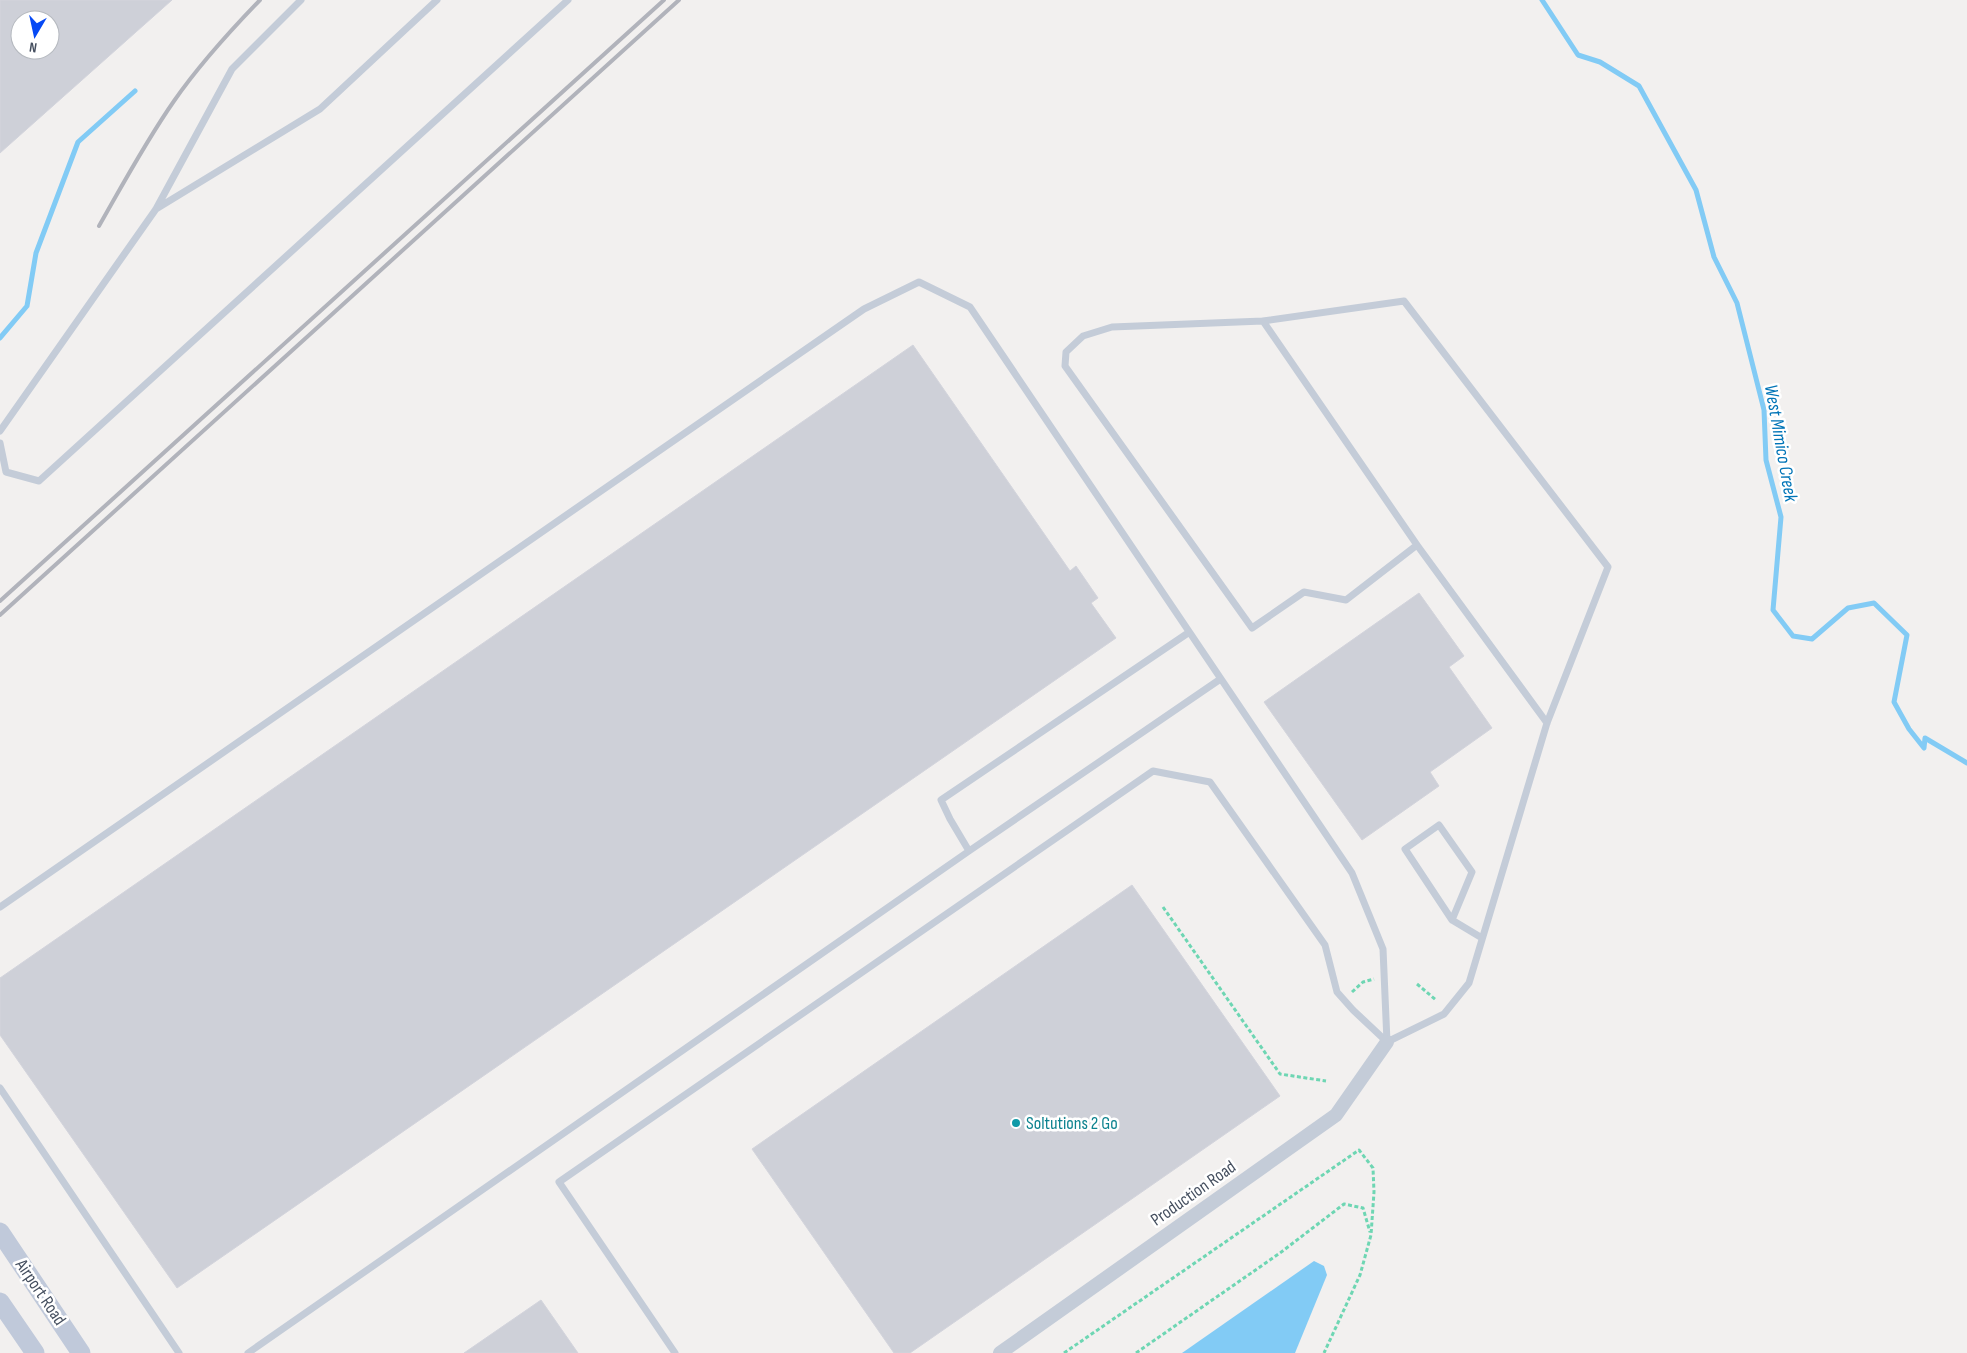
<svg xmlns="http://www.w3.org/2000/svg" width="1967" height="1353" viewBox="0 0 1967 1353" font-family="'Sofia Sans Condensed',sans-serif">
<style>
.water{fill:#82cbf5}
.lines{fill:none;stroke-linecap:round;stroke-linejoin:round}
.stream{stroke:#82cbf5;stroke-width:5}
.building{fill:#ced0d8;stroke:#d3d4dc;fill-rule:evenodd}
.path{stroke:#6ed6b3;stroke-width:3;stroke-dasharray:4 2.5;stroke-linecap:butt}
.lane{stroke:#c4ccd8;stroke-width:7}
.street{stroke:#c4ccd8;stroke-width:14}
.secondary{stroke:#c0c9da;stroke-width:19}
.rail{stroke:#b1b3bb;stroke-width:4}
.culture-dot{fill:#0f9aa8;stroke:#fff;stroke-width:2}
.labels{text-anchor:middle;stroke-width:5;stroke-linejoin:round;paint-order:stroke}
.culture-label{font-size:18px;fill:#0d838f;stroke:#fff;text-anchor:start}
.street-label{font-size:18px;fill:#454f5f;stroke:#fff}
.water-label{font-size:19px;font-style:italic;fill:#0074b7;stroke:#fff}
</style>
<rect width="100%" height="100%" fill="#f2f0ef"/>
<!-- water -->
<path class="water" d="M1314,1261L1324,1266L1327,1275L1295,1353H1182Z"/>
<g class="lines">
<!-- stream -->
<path class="stream" d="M1542,0L1578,55L1600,62L1639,86L1696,190L1714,257L1737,303L1764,410L1766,460L1781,517L1773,610L1793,636L1812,639L1848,608L1874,603L1907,635L1894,702L1909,729L1924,748L1925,738L1967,763
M0,338L27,306L36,253L78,142L135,91"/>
</g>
<!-- building -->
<path class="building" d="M0,0H172L0,153ZM20,20H50V50H20Z
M913,345L1070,571L1076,566L1098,598L1091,603L1116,638L177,1288L0,1035V978Z
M1419,593L1464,656L1449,667L1492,728L1430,772L1439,786L1362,840L1264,702Z
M1132,885L1280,1096L910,1353H894L752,1149Z
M541,1300L578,1353H464Z"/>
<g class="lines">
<!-- path -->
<path class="path" d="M1163,907L1280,1074L1326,1081
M1417,984L1436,1000
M1352,992L1363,982L1374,979
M1064,1353L1359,1150L1373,1168L1374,1192L1371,1235L1360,1275L1324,1353
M1136,1353L1280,1253L1344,1204L1363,1208L1370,1232"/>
<!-- lane -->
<path class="lane" d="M156,209L320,109L437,0
M1263,321L1112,327L1083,336L1066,352L1065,366L1252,628L1304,592L1346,600L1417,545
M0,431L156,209L232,69L301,0
M0,443L6,472L39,481L568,0
M969,851L950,819L941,800L1188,633
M0,907L864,309L919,282L970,307L1352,873L1383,949L1387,1042
M1452,920L1405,849L1439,825L1472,872L1452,920L1482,938
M1387,1042L1444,1014L1469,983L1547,723L1608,567L1404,301L1263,321L1417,545L1547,723
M0,1088L179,1353
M248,1353L969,851L1219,680
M675,1353L559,1182L1153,771L1210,782L1325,945L1337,992L1353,1010L1387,1042"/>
<!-- street -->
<path class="street" d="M1000,1353L1336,1115L1387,1042"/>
<!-- secondary -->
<path class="secondary" d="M0,1232L81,1353
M0,1302L35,1353"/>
<!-- rail -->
<path class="rail" d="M99,226C123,184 146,141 174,101C199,65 229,32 260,0
M0,601L664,0
M0,615L679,0"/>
</g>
<!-- markers -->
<circle class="culture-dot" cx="1016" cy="1123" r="5"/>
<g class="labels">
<!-- culture labels -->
<g class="culture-label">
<text x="1026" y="1129">Soltutions 2 Go</text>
</g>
<!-- street labels -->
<g class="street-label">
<text transform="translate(1193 1193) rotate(-35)" y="6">Production Road</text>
<text transform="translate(41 1292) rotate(56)" y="6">Airport Road</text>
</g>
<!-- water labels -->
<g class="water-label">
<text transform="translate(1782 443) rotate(80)" y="7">West Mimico Creek</text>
</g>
</g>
<!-- north arrow -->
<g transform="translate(35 35) rotate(189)"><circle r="24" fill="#ffffff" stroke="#b5b9bf"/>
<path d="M0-4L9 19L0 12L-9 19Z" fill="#0649f5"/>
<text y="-8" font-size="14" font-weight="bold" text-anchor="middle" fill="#454f5f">N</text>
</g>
</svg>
